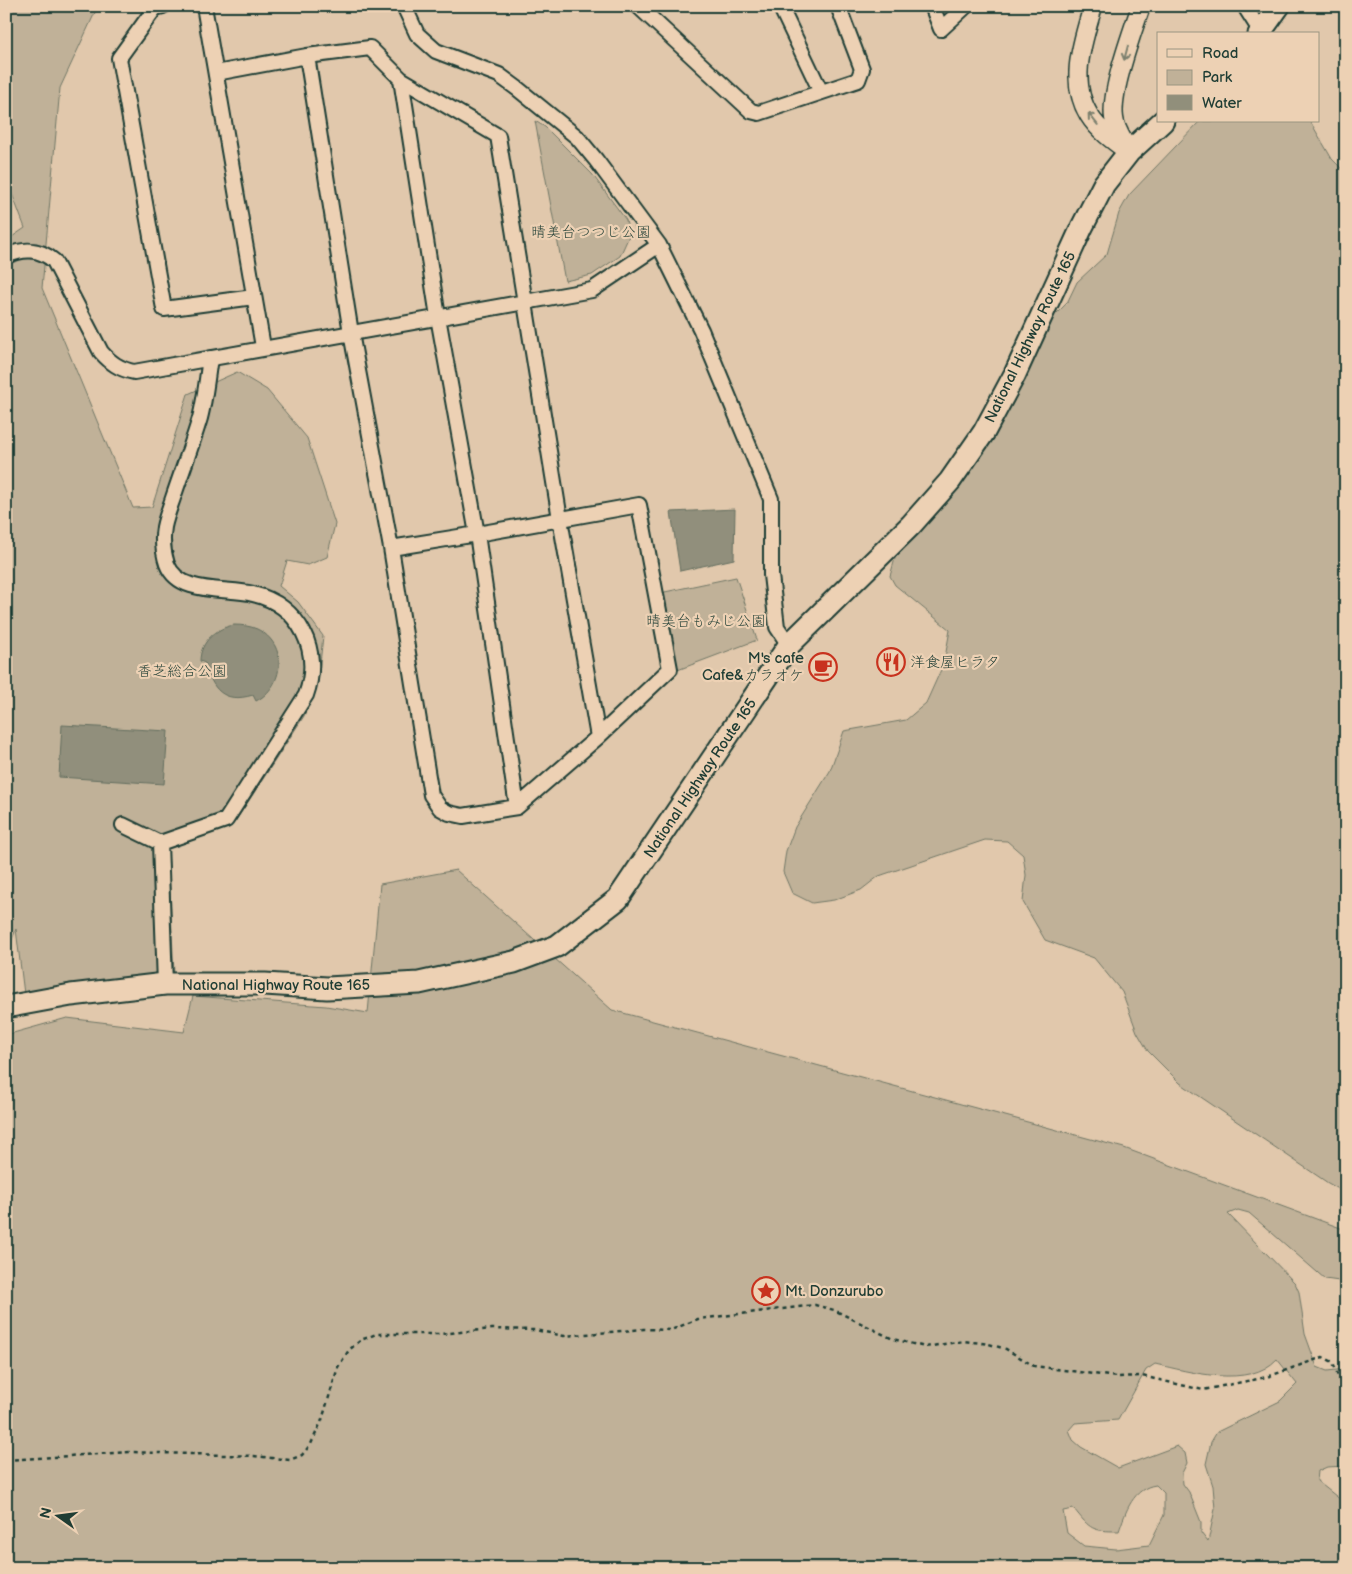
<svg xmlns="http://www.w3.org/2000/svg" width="1352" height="1574" viewBox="0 0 1352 1574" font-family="'Balsamiq Sans','Klee One',sans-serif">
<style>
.green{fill:#c0b198;stroke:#707766;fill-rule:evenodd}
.water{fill:#918f7b;stroke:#636e5f}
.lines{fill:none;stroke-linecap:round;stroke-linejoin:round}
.minor-casing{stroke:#1f3d34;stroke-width:18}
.major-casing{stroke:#1f3d34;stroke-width:21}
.highway-casing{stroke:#1f3d34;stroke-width:25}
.path{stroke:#1f3d34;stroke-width:2.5;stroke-dasharray:4 4;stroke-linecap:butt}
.minor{stroke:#edd1b4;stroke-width:14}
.major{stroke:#edd1b4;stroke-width:18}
.highway{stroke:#edd1b4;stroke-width:21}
.oneway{stroke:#7c806e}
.labels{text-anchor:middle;stroke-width:4.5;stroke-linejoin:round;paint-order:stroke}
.park-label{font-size:15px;fill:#2f493e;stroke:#edd1b4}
.street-label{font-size:15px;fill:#1f3d34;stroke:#edd1b4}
.poi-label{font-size:15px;fill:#1f3d34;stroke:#edd1b4;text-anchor:start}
</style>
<rect width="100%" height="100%" fill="#e1c8ac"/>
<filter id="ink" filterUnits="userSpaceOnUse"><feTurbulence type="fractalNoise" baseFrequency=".02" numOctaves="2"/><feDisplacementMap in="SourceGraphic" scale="10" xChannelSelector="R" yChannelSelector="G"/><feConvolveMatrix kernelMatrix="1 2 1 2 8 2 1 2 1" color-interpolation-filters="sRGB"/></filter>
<g filter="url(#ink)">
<!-- green -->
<path class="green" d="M6,6H98L60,88L42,288L133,508L152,507L188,394L237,372L267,390L307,438L335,524L327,557L308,565L287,561L279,586L298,602L323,636L318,682L304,716L235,822L168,848L174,974L24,994L16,929L6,956V241L25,228L6,178Z
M535,121L545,127L592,174L626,220L629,236L620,256L592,275L565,281Z
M1200,121H1310L1332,159L1346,173V1193L1328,1183L1180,1083L1148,1051L1137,1032L1122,992L1094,958L1045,940L1023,902L1026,875L1023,855L1007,841L985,840L879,876L861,890L834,900L812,903L792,893L783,872L786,851L795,827L830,771L844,731L906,720L926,703L944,663L950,630L895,585L890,576L896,555L996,430L1052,318L1067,303L1077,282L1107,254L1119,213L1129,195Z
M736,577L757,640L675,671L660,593Z
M456,870L612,1010L1124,1148L1346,1230V1282L1325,1279L1249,1213L1238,1210L1228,1214L1295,1283L1299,1292L1305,1334L1317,1367L1327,1371L1346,1369V1466L1327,1467L1318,1471L1317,1481L1346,1504V1568H6V1035L67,1018L184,1032L193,996L326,1006L368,1013L380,884ZM1277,1359L1297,1384L1280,1401L1217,1432L1211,1442L1206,1464L1213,1486L1215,1509L1208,1542L1201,1533V1522L1189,1492L1183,1484L1182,1473L1187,1463L1185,1453L1177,1446L1118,1468L1081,1447L1073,1440L1069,1430L1075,1423L1118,1420L1146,1370L1155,1364C1190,1372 1249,1389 1277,1359ZM1156,1485L1164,1493V1515L1149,1545L1116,1549L1084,1546L1067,1533L1063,1511L1074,1509C1091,1530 1092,1531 1119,1531C1126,1511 1133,1488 1156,1485Z"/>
<!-- water -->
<path class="water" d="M735,509L734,559L680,571L671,512Z
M234,625C242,625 250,626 257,629C289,644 284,687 256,701L253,695C223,704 212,689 205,663L200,661C200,642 216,628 234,625Z
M62,725L168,731L164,784L59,777Z"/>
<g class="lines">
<defs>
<path id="minor" d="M163,6L155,8L119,58L164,309L254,297
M204,6L263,347
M404,6L417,34L436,51L499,75L518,89L577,137L596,160L659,245L701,330L771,499V575L777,627L789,645
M638,6L751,111L759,113L858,80L862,69L838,6
M780,6L821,92
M932,6L941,29L966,6
M1249,6L1247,10L1261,32
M307,56L351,333L391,548L431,795L440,808L449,813L463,816L517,807L598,737L670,669L639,505L477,534L391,548
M216,73L307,56L370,48L401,79L498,136L560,519L598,737
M401,79L438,317L477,534L517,807
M6,256C24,248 39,248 54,261L101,352C111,363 119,369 134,372L592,290L659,245
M123,825L160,843
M165,984L160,843L226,820L306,695C322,651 300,605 253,594C228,587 179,596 167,564C163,552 162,539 164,527C166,517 170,507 173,498C182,471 192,445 200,418C205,399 207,378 210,358"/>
<path id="major" d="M1093,6C1083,41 1068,81 1089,115C1098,130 1115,142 1129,152
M1128,150C1123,140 1115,129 1114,118C1110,92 1132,33 1141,6"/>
<path id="highway" d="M1259,34L1279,6
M6,1007L71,995L165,984H265L327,988L419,983L514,962L557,946L618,899L789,645L911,525L950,481L984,432L1015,374L1082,227L1104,184L1129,152L1163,121"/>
</defs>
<!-- minor casing -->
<use href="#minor" class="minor-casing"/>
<!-- major casing -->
<use href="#major" class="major-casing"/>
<!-- highway casing -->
<use href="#highway" class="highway-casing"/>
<!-- path -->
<path class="path" d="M6,1460L130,1452L254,1456L290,1460L302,1455L311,1444L322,1420L338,1367L349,1350L361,1340L376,1334H440L492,1329L535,1330L564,1336L644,1329L671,1330L698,1319L815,1305L834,1310L893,1339L925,1347L964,1341L989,1344L1006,1349L1034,1366L1116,1377L1142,1376L1203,1390L1267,1377L1323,1357L1333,1362L1346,1400"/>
<!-- minor -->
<use href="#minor" class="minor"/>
<!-- major -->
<use href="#major" class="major"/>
<!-- highway -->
<use href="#highway" class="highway"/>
</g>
<!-- one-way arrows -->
<defs><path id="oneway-shaft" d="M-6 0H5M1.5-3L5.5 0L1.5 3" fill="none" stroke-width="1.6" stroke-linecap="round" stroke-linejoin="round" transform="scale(1.25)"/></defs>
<g class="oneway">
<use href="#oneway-shaft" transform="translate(1126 53) rotate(105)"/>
<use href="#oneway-shaft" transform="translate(1093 119) rotate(-129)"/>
</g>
</g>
<!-- icons -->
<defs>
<symbol id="restaurant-ring" viewBox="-11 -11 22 22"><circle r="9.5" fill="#edd1b4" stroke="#c8321e" stroke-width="1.5"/><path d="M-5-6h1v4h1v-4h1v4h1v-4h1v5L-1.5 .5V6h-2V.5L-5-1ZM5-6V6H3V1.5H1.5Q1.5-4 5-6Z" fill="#c8321e"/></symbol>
<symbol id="cafe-ring" viewBox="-11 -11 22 22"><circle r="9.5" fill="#edd1b4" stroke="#c8321e" stroke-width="1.5"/><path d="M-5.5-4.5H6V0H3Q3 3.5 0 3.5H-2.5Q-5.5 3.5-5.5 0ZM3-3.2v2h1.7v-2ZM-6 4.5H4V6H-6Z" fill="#c8321e"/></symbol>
<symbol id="sight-ring" viewBox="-11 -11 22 22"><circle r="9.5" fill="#edd1b4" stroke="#c8321e" stroke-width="1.5"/><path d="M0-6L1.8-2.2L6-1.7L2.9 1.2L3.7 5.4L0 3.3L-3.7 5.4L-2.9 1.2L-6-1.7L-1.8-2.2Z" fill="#c8321e"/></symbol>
</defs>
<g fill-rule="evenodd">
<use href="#restaurant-ring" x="875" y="646" width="32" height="32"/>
<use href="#cafe-ring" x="807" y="651" width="32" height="32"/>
<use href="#sight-ring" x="750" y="1275" width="32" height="32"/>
</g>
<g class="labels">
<!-- park labels -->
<g class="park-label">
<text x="591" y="237">晴美台つつじ公園</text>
<text x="706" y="626">晴美台もみじ公園</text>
<text x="182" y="676">香芝総合公園</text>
</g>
<!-- street labels -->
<g class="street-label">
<text transform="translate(1030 337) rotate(-64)" y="5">National Highway Route 165</text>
<text transform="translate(700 778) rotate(-56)" y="5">National Highway Route 165</text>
<text x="276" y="990">National Highway Route 165</text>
</g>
<!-- poi labels -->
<g class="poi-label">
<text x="804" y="663" text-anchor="end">M's cafe<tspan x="804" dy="17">Cafe&amp;カラオケ</tspan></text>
<text x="910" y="667">洋食屋ヒラタ</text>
<text x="785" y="1296">Mt. Donzurubo</text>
</g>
</g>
<!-- margin -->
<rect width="1352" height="1574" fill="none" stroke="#edd1b4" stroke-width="25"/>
<rect x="12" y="12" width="1327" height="1549" fill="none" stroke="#1f3d34" stroke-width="2" filter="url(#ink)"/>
<!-- legend -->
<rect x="1157" y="32" width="162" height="90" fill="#edd1b4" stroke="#9b9681"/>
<rect x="1167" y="49" width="25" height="8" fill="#edd1b4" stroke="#9b9681"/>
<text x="1202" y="58" font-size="15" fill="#1f3d34">Road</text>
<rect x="1167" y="70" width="25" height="15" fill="#c0b198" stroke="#9b9681"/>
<text x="1202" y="82" font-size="15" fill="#1f3d34">Park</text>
<rect x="1167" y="95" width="25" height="15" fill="#918f7b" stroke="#9b9681"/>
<text x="1202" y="108" font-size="15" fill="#1f3d34">Water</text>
<!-- north arrow -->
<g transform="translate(58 1516) rotate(284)" stroke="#edd1b4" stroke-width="4" paint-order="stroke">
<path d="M0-4L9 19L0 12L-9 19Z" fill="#1f3d34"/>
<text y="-8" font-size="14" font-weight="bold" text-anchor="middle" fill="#1f3d34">N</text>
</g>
</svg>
